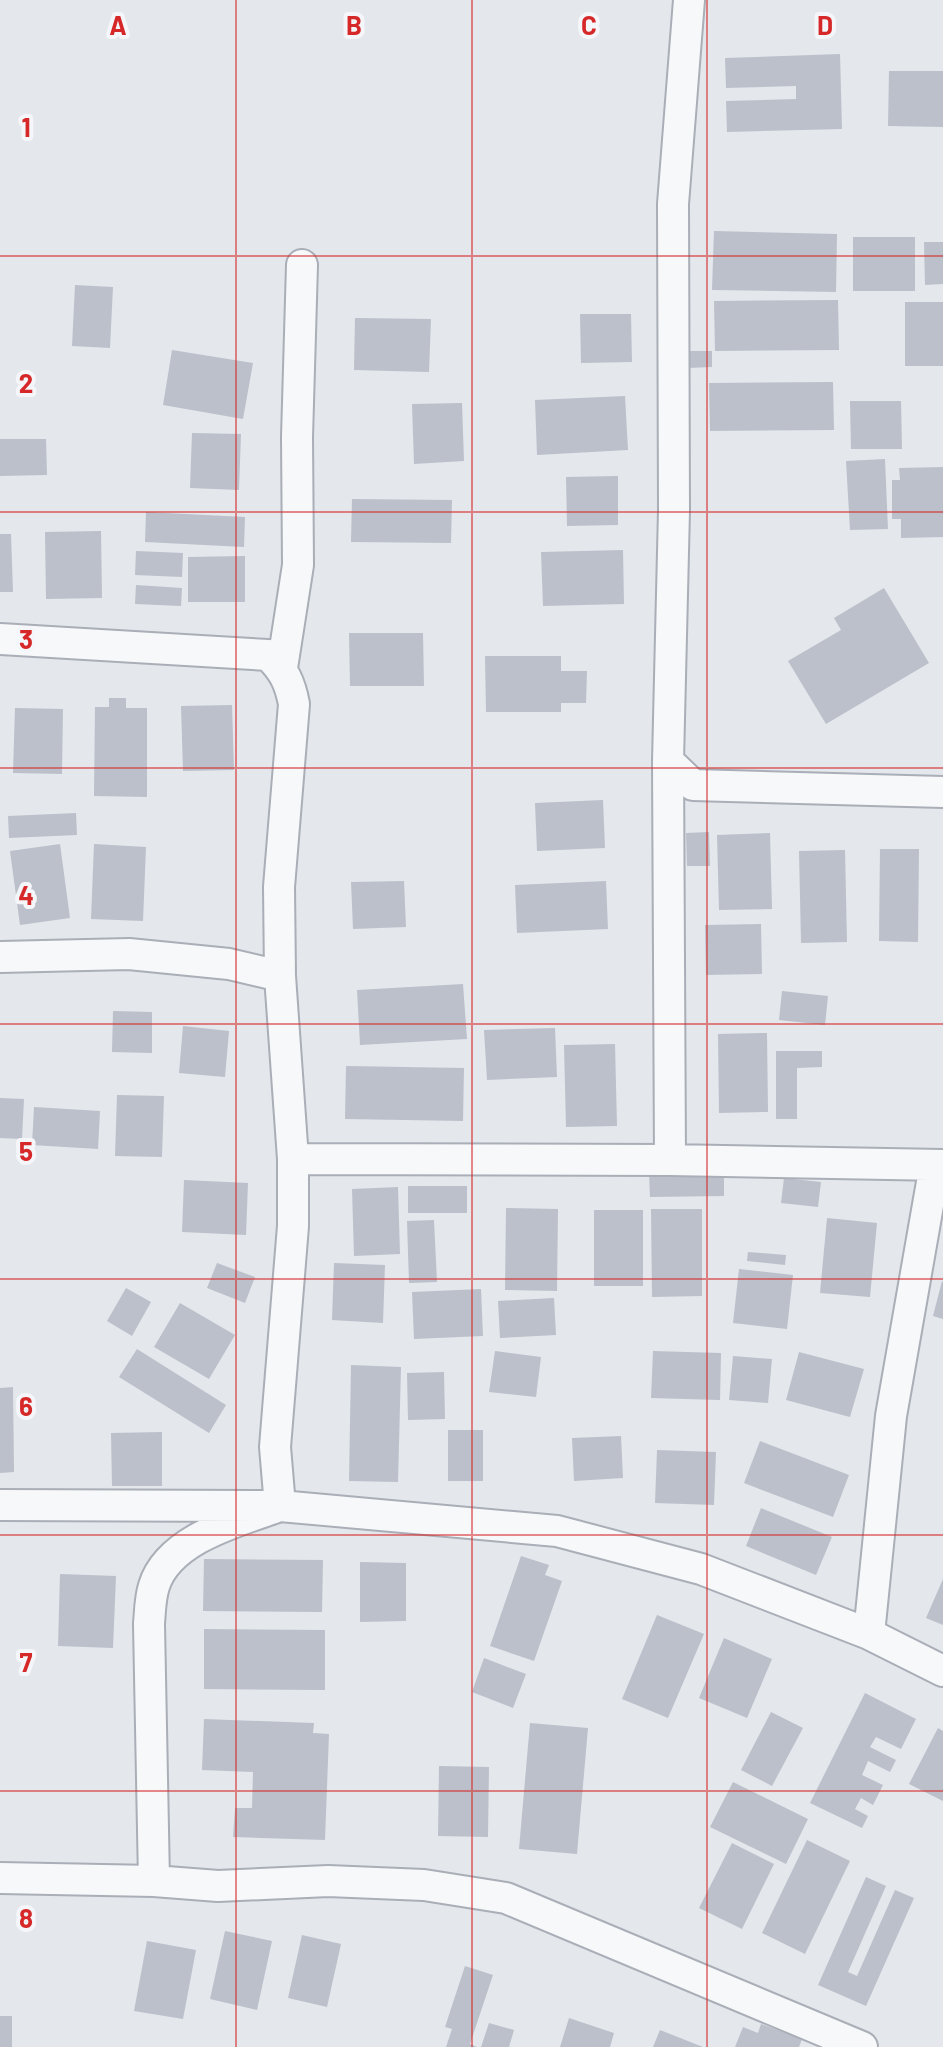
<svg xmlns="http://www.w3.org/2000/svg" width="943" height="2047" viewBox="0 0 943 2047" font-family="Barlow,sans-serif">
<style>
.building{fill:#bbc0ca}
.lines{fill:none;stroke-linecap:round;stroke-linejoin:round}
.minor-casing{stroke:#a9aeb7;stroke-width:34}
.minor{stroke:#f7f8fa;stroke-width:30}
.grid{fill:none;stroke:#d62828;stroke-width:2;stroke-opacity:0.55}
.grid-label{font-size:26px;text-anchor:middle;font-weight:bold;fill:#d62828;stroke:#f4f6f9;stroke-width:8;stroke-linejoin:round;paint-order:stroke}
</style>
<rect width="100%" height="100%" fill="#e4e7ec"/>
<!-- building -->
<path class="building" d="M840,54L842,129L727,132L726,101L796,99V86L726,88L725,58Z
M889,71H943V127L888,126Z
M714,231L837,234L836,292L712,290Z
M853,237H915V291H853Z
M924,242H943V284L925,285Z
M75,285L113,287L110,348L72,346Z
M838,300L839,350L715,351L714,301Z
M905,302H943V366H905Z
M580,314H631L632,362L581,363Z
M355,318L431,319L429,372L354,370Z
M172,350L253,363L243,419L163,405Z
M688,351H712V367L688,368Z
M833,382L834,430L710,431L709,383Z
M625,396L628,450L537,455L535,400Z
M850,401H901L902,449H851Z
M462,403L464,461L414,464L412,404Z
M192,433L241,434L239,490L190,488Z
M0,439H46L47,475L0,476Z
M885,459L888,529L850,530L846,461Z
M943,467V537L901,538V519H892V480H900L899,468Z
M618,476V525L567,526L566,477Z
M352,499L452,500L451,543L351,542Z
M146,512L245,517L244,547L145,542Z
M101,531L102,598L46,599L45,532Z
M0,534H11L13,592H0Z
M623,550L624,604L543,606L541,552Z
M136,551L183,553L182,577L135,575Z
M245,556V602H188V557Z
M136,585L182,588L181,606L135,604Z
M884,588L929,663L826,724L788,661L841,630L834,618Z
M349,633H423L424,686H350Z
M485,656H561V671H587L586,703H561V712H486Z
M109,698H126V708H147V797L94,796L95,707H109Z
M232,705L234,770L183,771L181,706Z
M15,708L63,709L62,774L13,773Z
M603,800L605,848L537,851L535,803Z
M76,813L77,835L9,838L8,816Z
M709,832L710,866H687L686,833Z
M770,833L772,909L719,910L717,835Z
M60,844L70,918L20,925L10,851Z
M94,844L146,847L143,921L91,919Z
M880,849H919L918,942L879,941Z
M845,850L847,942L801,943L799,851Z
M404,881L406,927L353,929L351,882Z
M606,881L608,929L517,933L515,885Z
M761,924L762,974L706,975L705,925Z
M463,984L467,1039L360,1045L357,990Z
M782,991L828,996L825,1025L779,1020Z
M113,1011L152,1012V1053L112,1052Z
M183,1026L229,1031L225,1077L179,1073Z
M555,1028L557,1077L487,1080L484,1030Z
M767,1033L768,1112L719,1113L718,1034Z
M615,1044L617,1126L566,1127L564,1045Z
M776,1051H822V1067L797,1068V1119H776Z
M346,1066L464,1068L463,1121L345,1119Z
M117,1095L164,1096L162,1157L115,1156Z
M0,1098L24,1099L22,1139L0,1138Z
M34,1107L100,1111L98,1149L32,1145Z
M649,1173H724V1196L650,1197Z
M784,1178L821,1182L818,1207L781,1203Z
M184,1180L248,1183L246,1235L182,1232Z
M408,1186H467V1213H408Z
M398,1187L400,1254L354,1256L352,1189Z
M506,1208L558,1209L557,1291L505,1290Z
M651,1209H702V1296L652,1297Z
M594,1210H643V1286H594Z
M827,1218L877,1223L870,1297L820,1293Z
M434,1220L437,1282L409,1283L407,1221Z
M748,1252L786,1255L785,1265L747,1261Z
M217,1263L255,1277L245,1303L207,1288Z
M334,1263L385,1265L383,1323L332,1320Z
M739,1269L793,1275L787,1329L733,1323Z
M942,1281L943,1282V1319L933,1316Z
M126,1288L151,1302L132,1336L107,1321Z
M481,1289L483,1336L414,1339L412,1292Z
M554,1298L556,1335L500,1338L498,1301Z
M180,1303L235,1335L209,1379L154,1347Z
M137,1349L226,1405L209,1433L119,1377Z
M495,1351L541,1357L536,1397L489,1392Z
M653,1351L721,1353L720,1400L651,1398Z
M799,1352L864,1369L850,1417L786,1400Z
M733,1356L772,1359L768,1403L729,1400Z
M351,1365L401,1367L398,1482L349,1481Z
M444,1372L445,1419L408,1420L407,1373Z
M13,1387L14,1472L0,1473V1388Z
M448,1430H483V1481H448Z
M162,1432V1486H112L111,1433Z
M621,1436L623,1478L574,1481L572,1438Z
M760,1441L849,1475L833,1517L744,1483Z
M657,1450L716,1452L714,1505L655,1503Z
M761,1508L832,1537L816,1575L746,1546Z
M521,1556L549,1565L545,1575L562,1581L534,1661L490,1646Z
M204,1559L323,1560L322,1612L203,1611Z
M360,1562L406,1563V1621L360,1622Z
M60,1574L116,1576L113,1648L58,1646Z
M943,1579V1625L926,1618Z
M657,1615L704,1634L668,1718L622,1699Z
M204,1629L325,1630V1690L204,1689Z
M724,1638L772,1659L747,1718L699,1698Z
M484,1658L526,1674L513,1708L472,1692Z
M865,1693L916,1719L901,1749L876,1737L870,1747L896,1760L890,1772L868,1761L862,1775L883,1785L873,1805L861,1798L855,1809L868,1816L862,1828L810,1803Z
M771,1712L803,1728L772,1786L741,1770Z
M204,1719L314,1723L313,1733L329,1734L325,1840L233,1837L235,1808H252L253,1772L202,1770Z
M530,1723L588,1728L577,1854L519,1849Z
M938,1728L943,1731V1801L909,1784Z
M439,1766L489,1767L488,1837L438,1836Z
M733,1782L808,1819L786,1864L710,1827Z
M807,1840L850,1861L805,1954L762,1933Z
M732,1843L774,1864L742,1929L699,1908Z
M866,1877L886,1886L848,1972L857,1976L895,1890L914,1898L866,2006L818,1985Z
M225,1931L272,1941L257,2010L210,1999Z
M302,1935L341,1944L327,2007L288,1998Z
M147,1941L196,1950L183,2019L134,2011Z
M465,1966L493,1975L470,2044L477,2047H446L452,2029L445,2027Z
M0,2016H12V2047H0Z
M569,2018L614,2033L610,2047H560Z
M489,2023L514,2030L509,2047H481Z
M761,2024L802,2039L799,2047H735L743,2027L758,2033Z
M660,2030L703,2047H653Z"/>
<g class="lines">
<defs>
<path id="minor" d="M689,0L673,204L674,510L668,761L693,785L943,792
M0,639L268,655C284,670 290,683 294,704L279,887L280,976L293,1159V1226L275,1447L280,1506C239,1521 169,1538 154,1586C150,1598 150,1612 149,1624L154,1881
M282,668L298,565L297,437L302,265
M668,761L670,1160
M0,957L129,954L229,964L280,976
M293,1159L670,1160L943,1165
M935,1165L891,1416L869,1634L943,1671
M0,1505L280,1506L557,1531L701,1569L869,1634
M0,1878L154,1881L218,1886L328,1881L424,1885L506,1898L862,2047"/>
</defs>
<!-- minor casing -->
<use href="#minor" class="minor-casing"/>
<!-- minor -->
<use href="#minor" class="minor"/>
</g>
<!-- grid -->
<path class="grid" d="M236,0V2047M472,0V2047M707,0V2047M0,256H943M0,512H943M0,768H943M0,1024H943M0,1279H943M0,1535H943M0,1791H943"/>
<g class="grid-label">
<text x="118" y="35">A</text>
<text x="354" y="35">B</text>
<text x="589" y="35">C</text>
<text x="825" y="35">D</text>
<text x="26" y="137">1</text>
<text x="26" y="393">2</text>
<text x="26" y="649">3</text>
<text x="26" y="905">4</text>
<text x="26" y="1161">5</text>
<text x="26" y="1416">6</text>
<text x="26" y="1672">7</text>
<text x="26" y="1928">8</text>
</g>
</svg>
